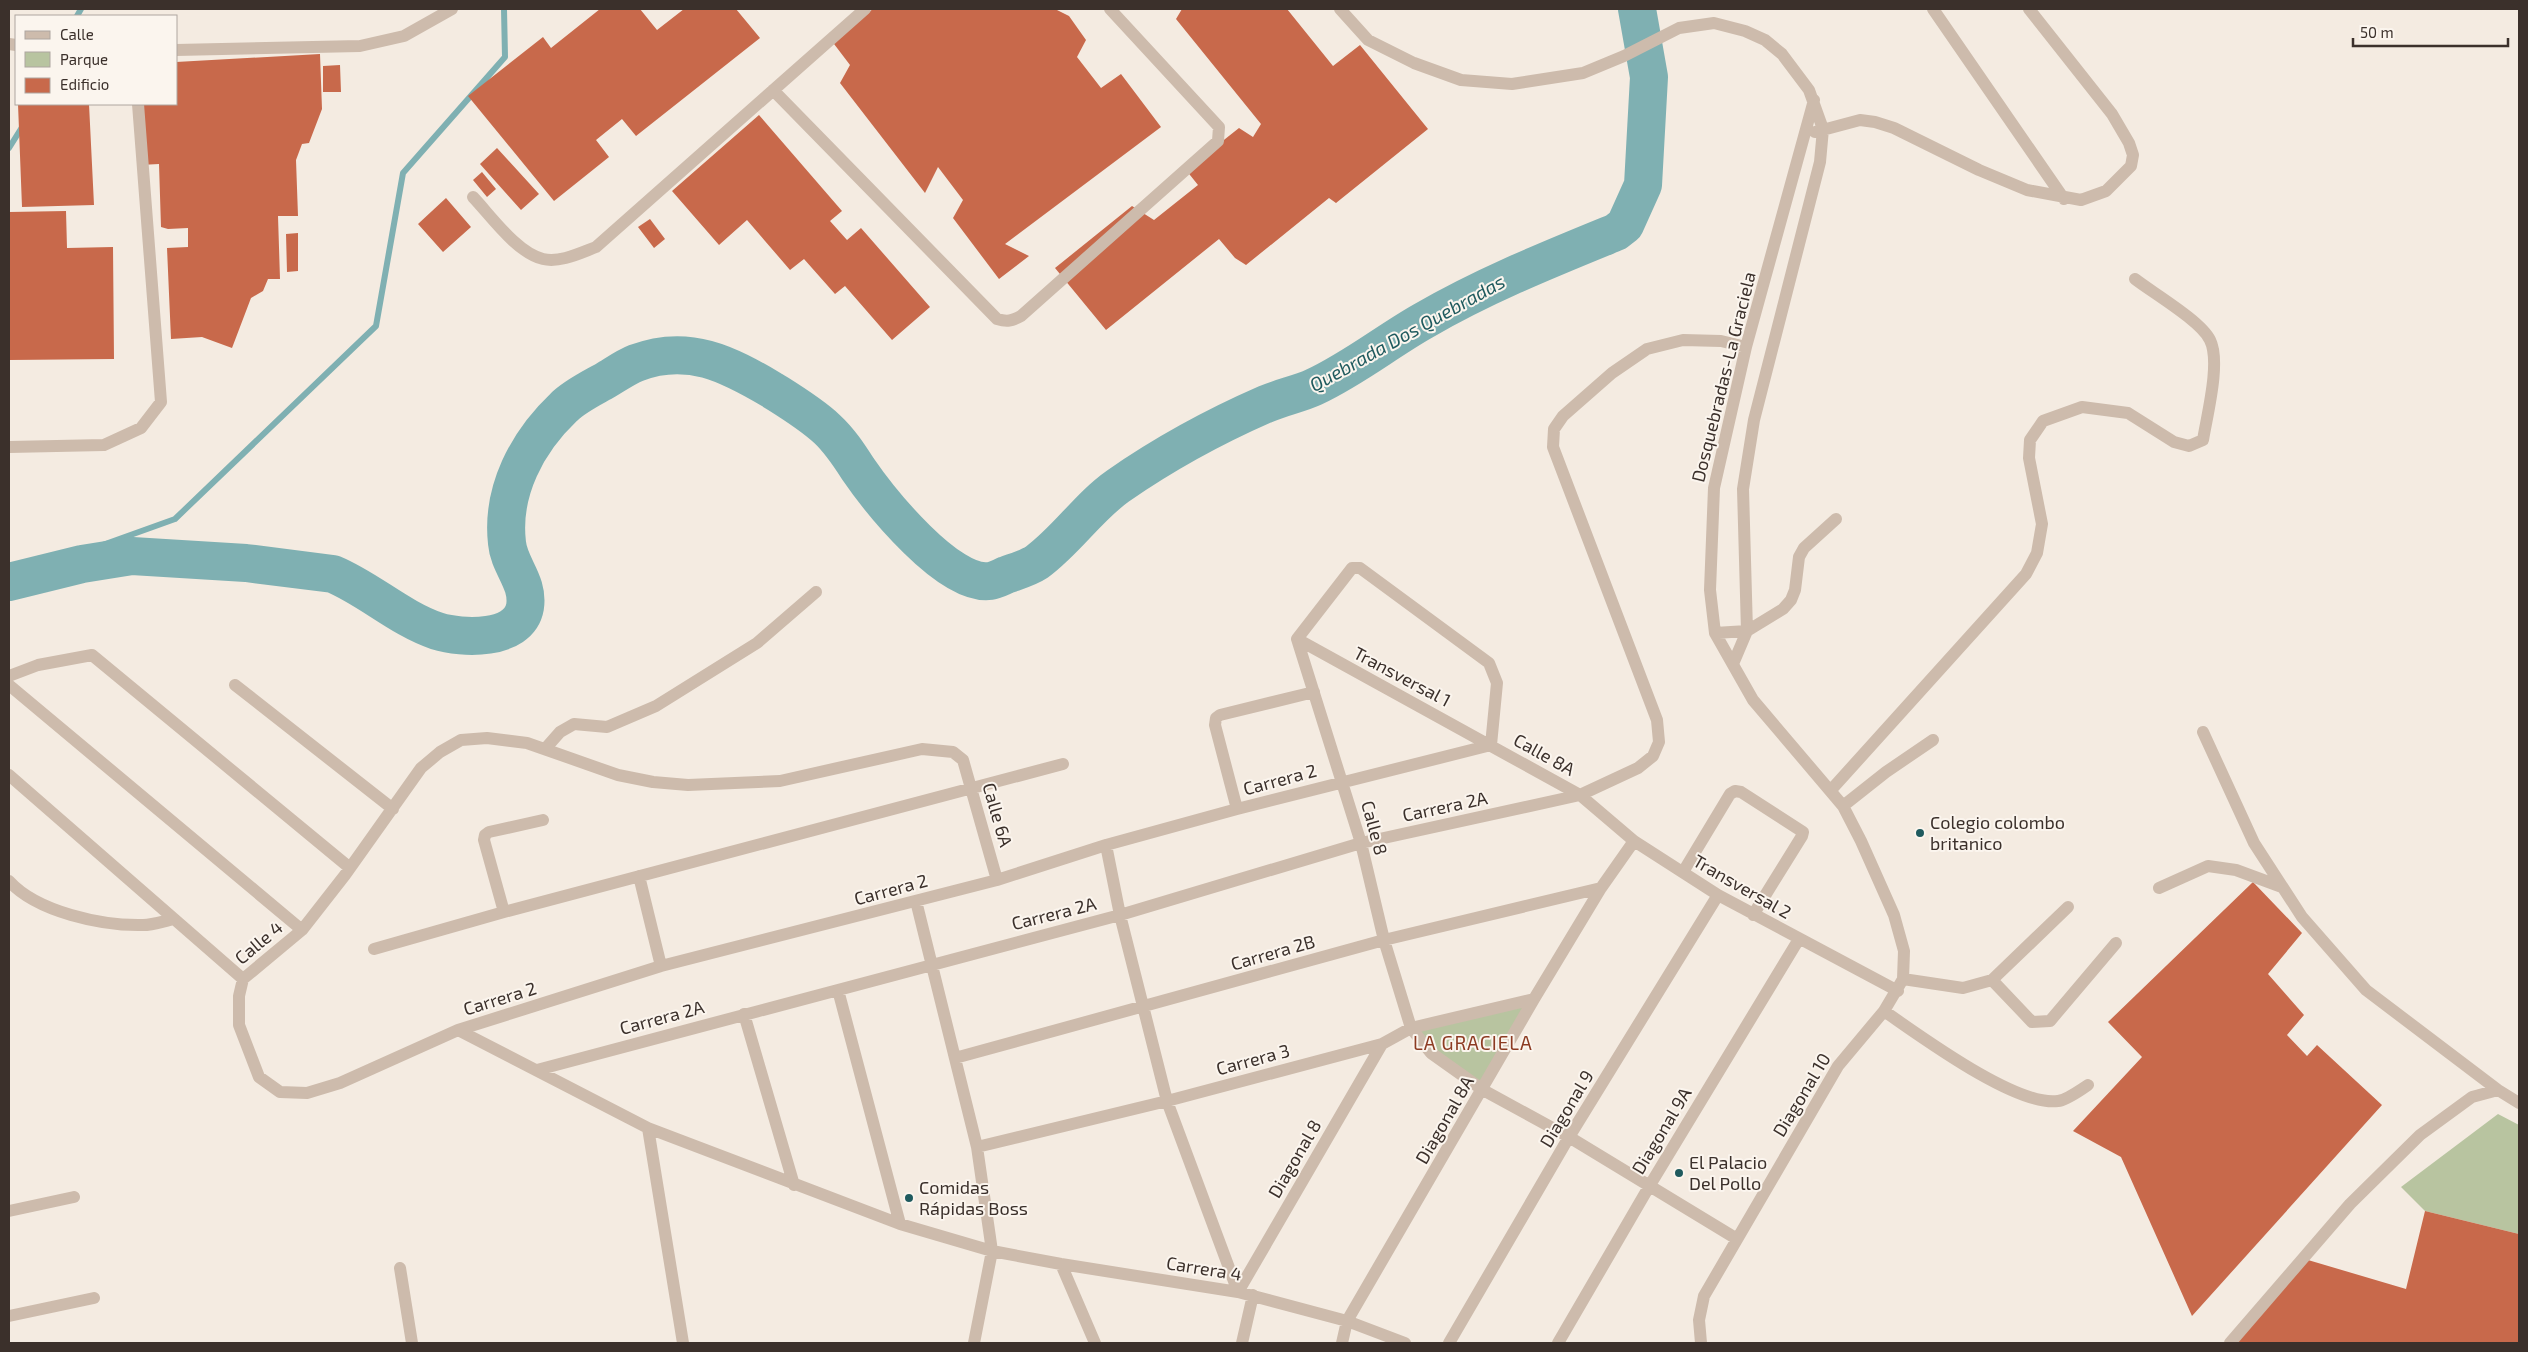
<svg xmlns="http://www.w3.org/2000/svg" width="2528" height="1352" viewBox="0 0 2528 1352" font-family="'Exo 2',sans-serif">
<style>
.green{fill:#b8c4a0}
.lines{fill:none;stroke-linecap:round;stroke-linejoin:round}
.stream{stroke:#7fb0b2;stroke-width:6}
.river{stroke:#7fb0b2;stroke-width:38}
.building{fill:#c8694b}
.minor{stroke:#cdbbac;stroke-width:12}
.poi-dot{fill:#1f5a5e;stroke:#fbf5ee;stroke-width:2}
.labels{text-anchor:middle;stroke-width:4;stroke-linejoin:round;paint-order:stroke}
.street-label{font-size:18px;fill:#3b302b;stroke:#fbf5ee}
.poi-label{font-size:18px;fill:#3b302b;stroke:#fbf5ee;text-anchor:start}
.water-label{font-size:19px;font-style:italic;fill:#1f5a5e;stroke:#fbf5ee}
.neighbourhood-label{font-size:19px;letter-spacing:1px;fill:#8c3b22;stroke:#fbf5ee}
</style>
<rect width="100%" height="100%" fill="#f4ebe1"/>
<!-- green -->
<path class="green" d="M1534,999L1483,1090L1411,1028Z
M2498,1114L2519,1125V1234L2425,1211L2401,1187Z"/>
<g class="lines">
<!-- stream -->
<path class="stream" d="M77,16L81,9
M9,148L24,124
M82,564L97,547L175,519L376,326L403,173L505,57L504,9"/>
<!-- river -->
<path class="river" d="M9,582L82,564L132,556L246,563L333,574C369,589 399,618 437,631C462,639 519,641 525,607C529,582 509,566 507,543C501,491 527,442 564,407C575,396 592,388 606,380C616,374 626,367 636,363C688,343 728,364 772,390C791,402 811,414 827,429C840,441 849,455 858,469C880,501 949,587 990,581C996,580 1001,577 1006,575C1017,571 1028,568 1037,562C1067,540 1088,507 1118,486C1167,452 1211,428 1266,404C1282,397 1299,394 1314,387C1353,369 1386,342 1423,321C1485,285 1550,259 1616,232L1625,225L1643,185L1649,77L1637,9"/>
</g>
<!-- building -->
<path class="building" d="M600,9H640L657,30L684,9H736L760,38L636,136L622,119L596,140L609,157L554,201L468,96L543,37L551,48Z
M873,9H1055L1069,16L1086,40L1077,57L1101,88L1121,74L1161,127L1005,244L1029,256L999,279L953,218L963,200L938,167L925,193L840,83L850,65L831,40Z
M1182,9H1287L1333,66L1360,45L1428,129L1336,203L1329,198L1246,265L1235,258L1219,239L1106,330L1055,268L1132,206L1154,220L1198,185L1186,170L1239,128L1253,137L1261,124L1176,19Z
M320,54L322,109L309,143L302,144L296,160L298,216H278L280,279H268L263,291L251,298L232,348L202,337L171,339L167,248L188,247V228L168,229L161,227L159,164L140,165L138,104H176V62Z
M340,65L341,92H323V66Z
M18,104H89L94,205L22,207Z
M759,115L842,211L830,221L847,240L861,228L930,307L892,340L845,286L835,294L804,259L790,270L747,220L719,245L672,191Z
M497,148L539,194L521,210L480,164Z
M482,172L496,189L487,197L473,180Z
M446,198L471,227L443,252L418,224Z
M66,211L67,248L113,247L114,359L9,360V212Z
M650,219L665,239L654,248L638,227Z
M298,233V271L287,272L286,234Z
M2253,882L2302,933L2268,974L2304,1015L2287,1035L2307,1056L2317,1045L2382,1105L2192,1316L2121,1157L2073,1131L2142,1057L2108,1022Z
M2425,1211L2519,1234V1343H2234L2308,1260L2406,1289Z"/>
<g class="lines">
<!-- minor -->
<path class="minor" d="M1340,9L1368,40L1414,63L1461,80L1512,84L1583,73L1624,56L1679,28L1714,23L1745,31L1765,40L1782,54L1809,90L1823,129L1820,162L1754,420L1743,489L1747,631L1733,664
M1933,9L2064,199
M9,44L16,45
M176,50L360,46L404,36L452,9
M773,90L997,319C1007,322 1012,321 1021,316L1218,141L1219,127L1110,9
M1815,132L1860,120L1875,122L1894,128L1979,170L2027,190L2081,200L2106,191L2131,166L2133,155L2129,143L2112,114L2029,9
M473,197C491,216 517,253 543,259C560,263 580,253 596,247L865,9
M9,447L104,445L141,428L161,402L138,104
M1715,633L1747,631L1783,609L1791,600L1795,590L1799,557L1804,548L1836,519
M1297,639L1361,843L1384,940L1411,1028L1431,1053L1483,1090L1569,1137L1737,1239
M1297,639L1580,795L1634,841L1718,895L1898,991
M1297,639L1352,568H1360L1489,663L1497,683L1491,745
M9,676L38,665L92,655L350,868
M9,685L302,930
M235,685L393,809
M2203,732L2254,843L2302,917L2366,990L2498,1090
M545,749L560,732L574,724L607,727L656,706L757,643L816,592
M9,775L243,979
M1831,790L2026,574L2037,553L2042,524L2029,458L2030,440L2043,421L2082,407L2128,413L2174,442L2189,446L2203,440C2207,415 2221,362 2210,340C2201,321 2153,293 2135,279
M1843,806L1886,772L1933,740
M1237,809L1215,725L1216,718L1220,715L1314,692
M1106,845L1120,915L1167,1101L1238,1292
M1683,872L1730,794L1735,791L1741,792L1803,832L1802,836L1753,915
M639,876L661,966
M997,880L963,760L953,752L922,749L780,781L688,785L653,782L618,775L527,743L487,738L461,740L440,752L421,768L345,875L302,930L243,979L239,996V1025L259,1077L280,1092L307,1093L340,1083L458,1030L661,966L997,880L1106,845L1237,809L1491,745
M9,881C37,912 102,926 143,925C153,925 164,921 174,919
M2159,888L2208,866L2236,870L2282,887
M916,901L977,1147L992,1251L974,1343
M504,912L484,840L485,835L489,832L543,820
M374,949L504,912L1063,764
M1903,979L1963,988L1992,980L2068,907
M1992,980L2032,1022L2050,1021L2116,943
M838,990L900,1224
M1884,1011C1919,1035 2016,1107 2058,1101C2067,1100 2080,1090 2088,1085
M744,1014L794,1185
M458,1030L648,1128L900,1224L992,1251L1061,1264L1238,1292L1347,1321L1405,1343
M955,1058L1384,940L1601,888
M537,1070L1120,915L1361,843L1580,795L1638,768L1653,756L1659,742L1657,720L1553,447L1554,429L1563,416L1612,373L1647,349L1683,340L1721,341L1746,347
M648,1128L683,1343
M977,1147L1167,1101L1382,1044L1411,1028L1534,999
M9,1211L74,1197
M1061,1264L1095,1343
M400,1268L412,1343
M1238,1292L1382,1044
M9,1316L94,1298
M1242,1343L1253,1295
M1342,1343L1347,1321L1534,999L1601,888L1634,841
M1449,1343L1569,1137L1718,895
M1558,1343L1650,1185L1799,939
M1701,1343L1699,1320L1704,1296L1838,1066L1884,1011L1903,979L1904,951L1894,915L1861,841L1843,806L1753,700L1715,633L1710,590L1714,488L1746,347L1814,100
M2230,1343L2350,1204L2420,1135L2472,1097L2498,1090L2519,1103"/>
</g>
<!-- markers -->
<g class="poi-dot">
<circle cx="1920" cy="833" r="5"/>
<circle cx="1679" cy="1173" r="5"/>
<circle cx="909" cy="1198" r="5"/>
</g>
<g class="labels">
<!-- street labels -->
<g class="street-label">
<text transform="translate(1724 377) rotate(-76)" y="6">Dosquebradas-La Graciela</text>
<text transform="translate(1402 677) rotate(28)" y="6">Transversal 1</text>
<text transform="translate(1544 755) rotate(29)" y="6">Calle 8A</text>
<text transform="translate(1280 780) rotate(-15)" y="6">Carrera 2</text>
<text transform="translate(1445 807) rotate(-12)" y="6">Carrera 2A</text>
<text transform="translate(997 815) rotate(74)" y="6">Calle 6A</text>
<text transform="translate(1374 828) rotate(75)" y="6">Calle 8</text>
<text transform="translate(1742 887) rotate(30)" y="6">Transversal 2</text>
<text transform="translate(891 890) rotate(-15)" y="6">Carrera 2</text>
<text transform="translate(1054 914) rotate(-14)" y="6">Carrera 2A</text>
<text transform="translate(259 943) rotate(-40)" y="6">Calle 4</text>
<text transform="translate(1273 953) rotate(-16)" y="6">Carrera 2B</text>
<text transform="translate(500 999) rotate(-17)" y="6">Carrera 2</text>
<text transform="translate(662 1018) rotate(-15)" y="6">Carrera 2A</text>
<text transform="translate(1253 1060) rotate(-15)" y="6">Carrera 3</text>
<text transform="translate(1802 1095) rotate(-59)" y="6">Diagonal 10</text>
<text transform="translate(1567 1109) rotate(-59)" y="6">Diagonal 9</text>
<text transform="translate(1445 1120) rotate(-60)" y="6">Diagonal 8A</text>
<text transform="translate(1662 1131) rotate(-59)" y="6">Diagonal 9A</text>
<text transform="translate(1295 1159) rotate(-60)" y="6">Diagonal 8</text>
<text transform="translate(1204 1269) rotate(9)" y="6">Carrera 4</text>
</g>
<!-- poi labels -->
<g class="poi-label">
<text x="1930" y="829">Colegio colombo<tspan x="1930" dy="21">britanico</tspan></text>
<text x="1689" y="1169">El Palacio<tspan x="1689" dy="21">Del Pollo</tspan></text>
<text x="919" y="1194">Comidas<tspan x="919" dy="21">Rápidas Boss</tspan></text>
</g>
<!-- water labels -->
<g class="water-label">
<text transform="translate(1407 333) rotate(-29)" y="7">Quebrada Dos Quebradas</text>
</g>
<!-- neighbourhood labels -->
<g class="neighbourhood-label">
<text x="1473" y="1050">LA GRACIELA</text>
</g>
</g>
<!-- border -->
<rect width="2528" height="1352" fill="none" stroke="#3b302b" stroke-width="20"/>
<!-- legend -->
<rect x="15" y="15" width="162" height="90" fill="#fbf5ee" stroke="#aea6a0"/>
<rect x="25" y="31" width="25" height="8" fill="#cdbbac" stroke="#aea6a0"/>
<text x="60" y="40" font-size="15" fill="#3b302b">Calle</text>
<rect x="25" y="52" width="25" height="15" fill="#b8c4a0" stroke="#aea6a0"/>
<text x="60" y="65" font-size="15" fill="#3b302b">Parque</text>
<rect x="25" y="78" width="25" height="15" fill="#c8694b" stroke="#aea6a0"/>
<text x="60" y="90" font-size="15" fill="#3b302b">Edificio</text>
<!-- scale -->
<path d="M2353 38v8h155v-8" fill="none" stroke="#3b302b" stroke-width="2.5"/>
<text x="2360" y="38" font-size="15" fill="#3b302b" stroke="#fbf5ee" stroke-width="4" paint-order="stroke">50 m</text>
</svg>
